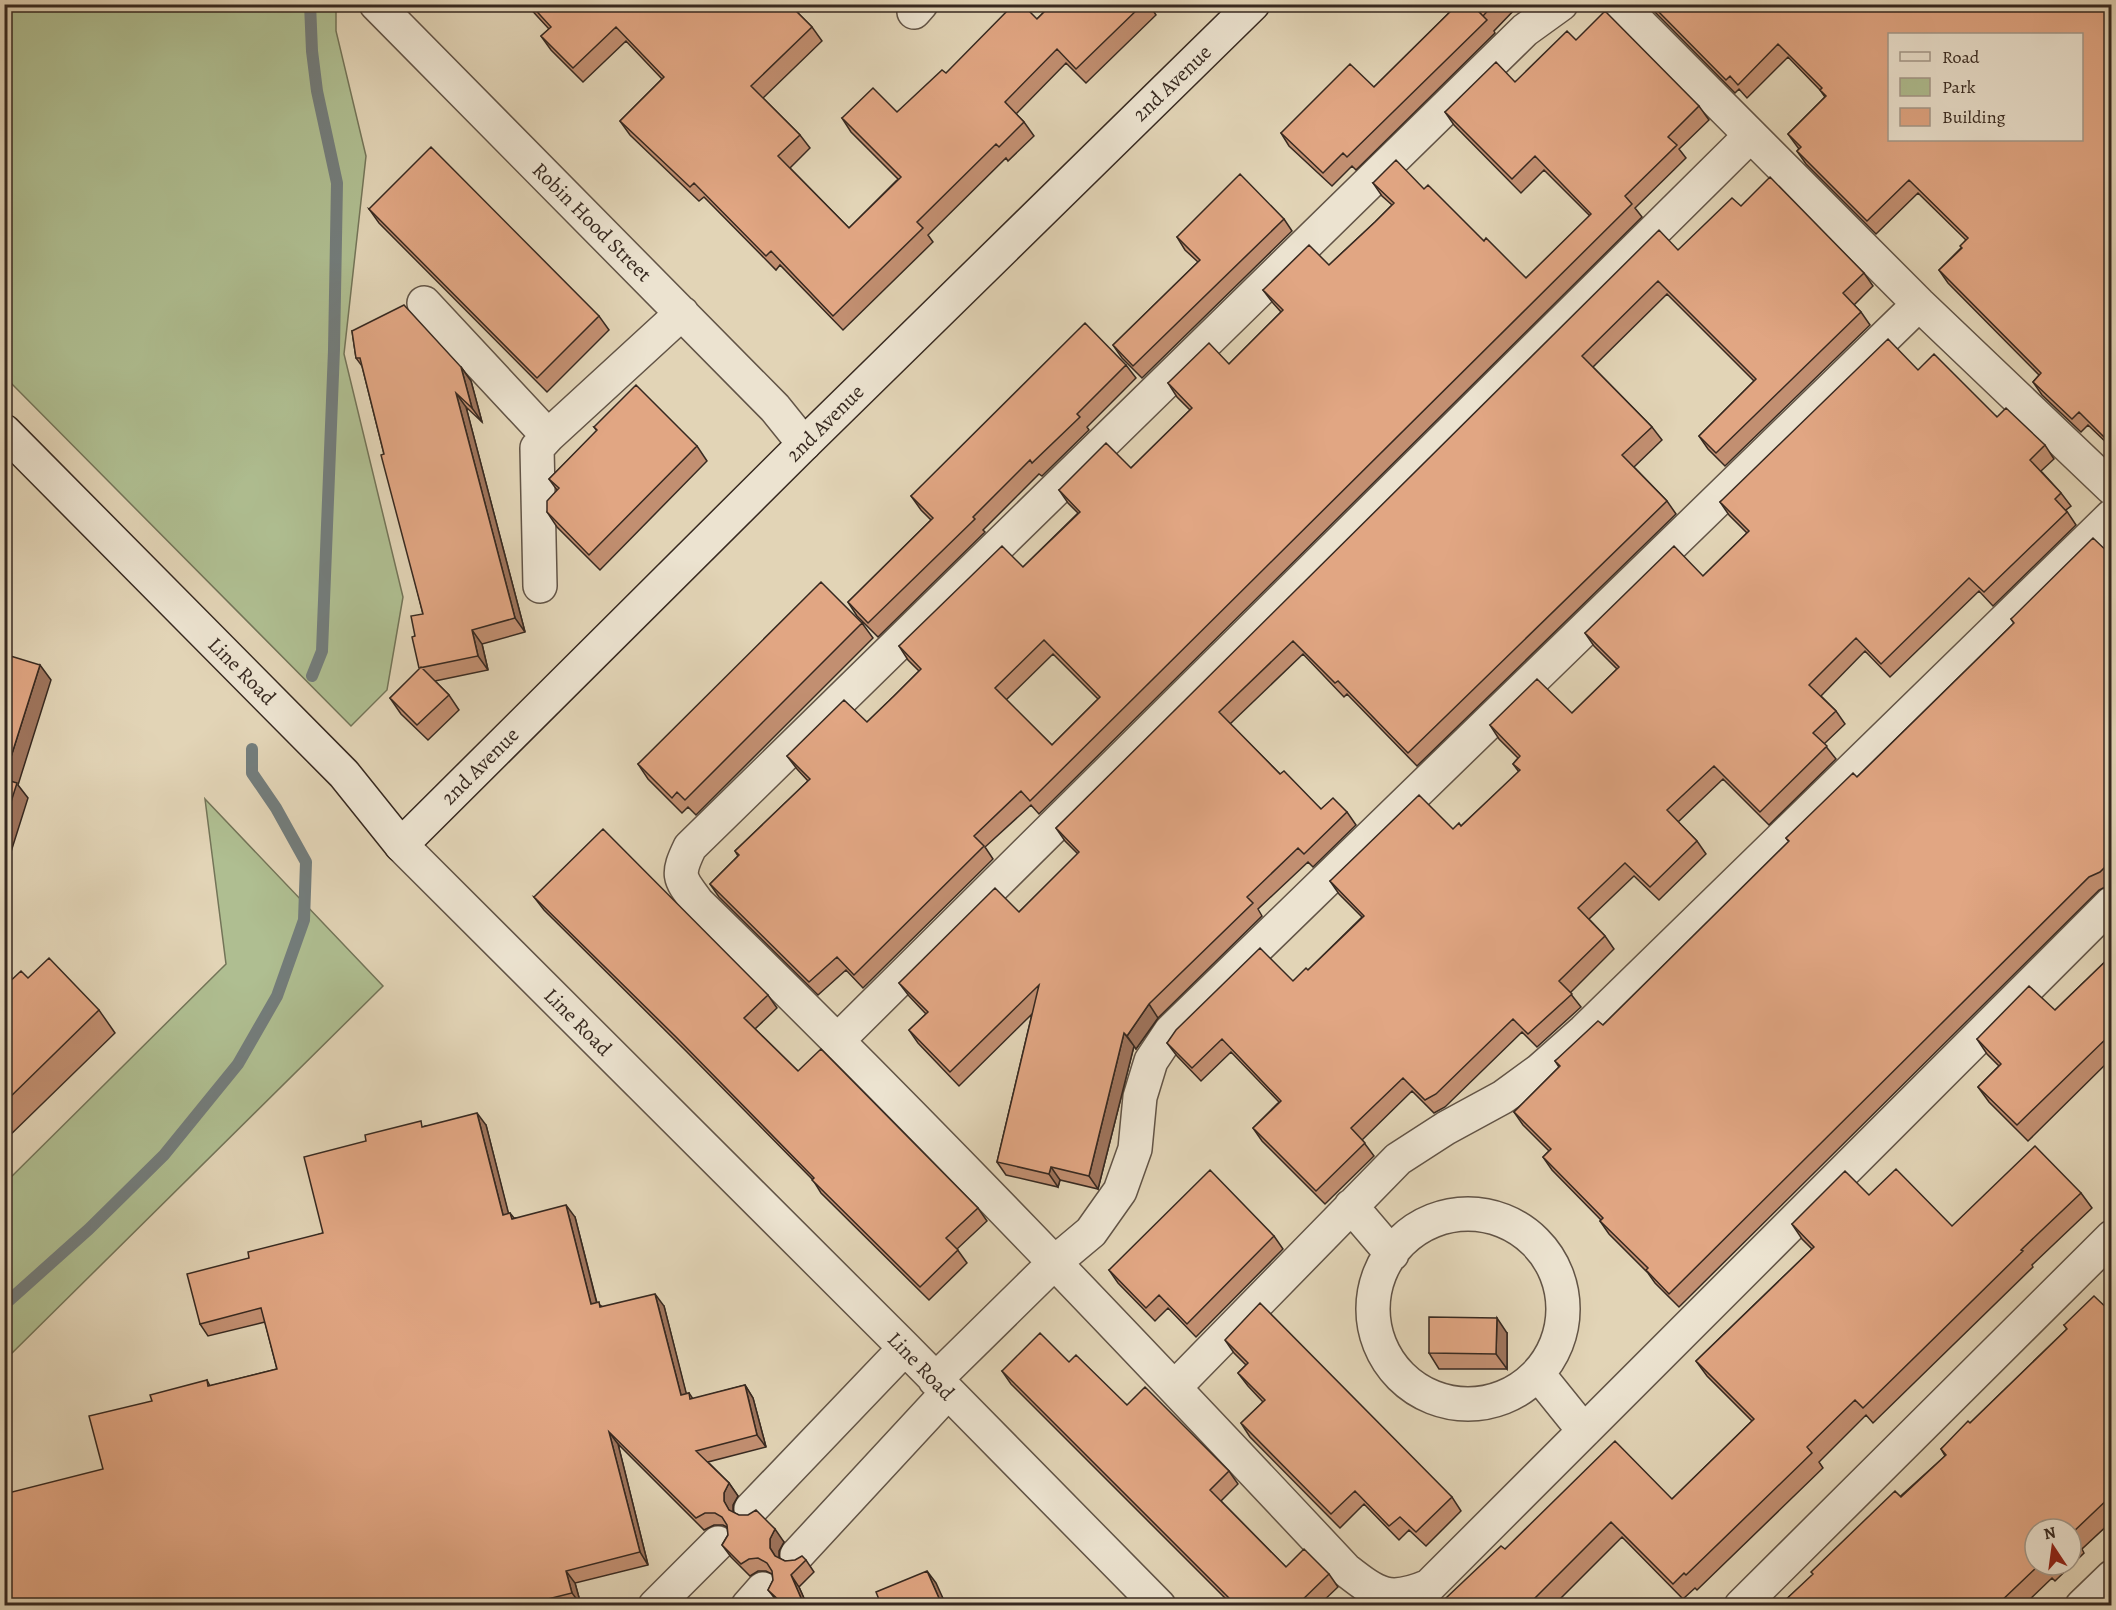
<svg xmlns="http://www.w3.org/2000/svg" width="2116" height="1610" viewBox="0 0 2116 1610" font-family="Alegreya,serif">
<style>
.green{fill:#afbe91;stroke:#737458;stroke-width:1.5}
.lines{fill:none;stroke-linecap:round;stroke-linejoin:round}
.stream{stroke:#737d7c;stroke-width:12}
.street-casing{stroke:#625446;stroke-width:36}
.secondary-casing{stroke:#372920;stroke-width:36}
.street{stroke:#ece3d0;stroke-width:33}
.secondary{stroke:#ece3d0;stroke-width:33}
.wall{fill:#c28f71;stroke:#372920;stroke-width:1.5;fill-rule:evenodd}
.shaded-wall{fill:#9e745c;stroke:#372920;stroke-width:1.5}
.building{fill:#e1a683;stroke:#372920;stroke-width:1.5;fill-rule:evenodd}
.labels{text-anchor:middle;stroke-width:6;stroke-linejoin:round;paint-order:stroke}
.street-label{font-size:21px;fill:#372920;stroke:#ece3d0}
</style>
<rect width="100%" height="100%" fill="#e2d4b6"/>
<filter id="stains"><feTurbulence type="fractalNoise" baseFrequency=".00333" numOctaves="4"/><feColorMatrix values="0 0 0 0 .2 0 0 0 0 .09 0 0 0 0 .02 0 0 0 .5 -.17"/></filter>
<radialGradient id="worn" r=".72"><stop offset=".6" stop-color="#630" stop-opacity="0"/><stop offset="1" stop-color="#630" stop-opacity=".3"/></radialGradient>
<!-- green -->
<path class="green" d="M4,5H336V31L366,156L344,354L403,597L387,690L351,726L5,377Z
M205,799L383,986L5,1360V1183L226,964Z"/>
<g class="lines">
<!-- stream -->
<path class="stream" d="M310,4L312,51L317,91L337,183L334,350L322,651L312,676
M4,1305L89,1229L164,1155L238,1064L277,996L304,920L306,862L276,808L252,773V749"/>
<defs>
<path id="street" d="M376,4L775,408L804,444
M1561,4L1525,30L690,847C676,876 679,878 698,903C920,1119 1134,1344 1346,1570C1378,1595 1389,1603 1429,1586L2112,903
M1620,4L1919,304L2112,488
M914,12L921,4
M424,303L548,436L682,313
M540,586L537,448L548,436
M401,845L905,1348L1159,1606
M838,1040L1750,136
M1351,1206L1392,1254
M1373 1309a95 95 0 1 1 190 0a95 95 0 1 1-190 0Z
M1538,1374L1584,1431
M935,1380L1054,1263L1091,1232L1120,1191L1135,1149L1140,1097L1151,1061L1171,1031L1919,304
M1175,1387L1398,1159L1446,1128L1503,1097L1540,1070L1584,1031L2112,516
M751,1509L905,1348
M797,1555L947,1393
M655,1606L718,1543
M748,1606L763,1589
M1741,1606L2112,1237
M2082,1606L2112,1577"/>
<path id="secondary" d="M4,431L344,774L401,845L804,444L1253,4"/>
</defs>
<!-- street casing -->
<use href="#street" class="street-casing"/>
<!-- secondary casing -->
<use href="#secondary" class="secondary-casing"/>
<!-- street -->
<use href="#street" class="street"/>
<!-- secondary -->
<use href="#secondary" class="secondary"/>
</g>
<!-- wall -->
<path class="wall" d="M526,4H804L797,12L812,27L822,41L763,98L800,135L810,148L790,168L849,228L898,179L851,132L842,118L897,112L946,73L1037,19L1052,4H1149L1156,15L1086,83L1066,63L1016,114L1024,122L1034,136L1008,161L1006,158L928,235L933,242L843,330L780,265L776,270L704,197L699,201L630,135L620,121L662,79L626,41L583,82L551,50L541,36L549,29Z
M1458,4H1520L1494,31L1495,33L1356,170L1352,166L1332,186L1289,146L1281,133L1374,87Z
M1647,4H2111L2112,5V448L2088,425L2081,432L2042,395L2033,382L2039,375L1948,283L1939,270L1961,248L1966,240L1918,193L1876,234L1806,164L1797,151L1799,149L1788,134L1825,97L1820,90L1788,57L1747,98L1739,89L1735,93Z
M1576,40L1699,106L1709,120L1679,149L1686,158L1635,208L1642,217L1039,814L1031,805L985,847L993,859L863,988L846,970L818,995L719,897L710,884L738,856L735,851L808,781L797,769L787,756L867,722L894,696L919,671L908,660L899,646L1023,567L1078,513L1068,503L1059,490L1131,468L1190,410L1177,397L1168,383L1229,364L1281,312L1273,303L1263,290L1329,265L1375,222L1392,205L1382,196L1373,183L1424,189L1526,278L1590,216L1544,170L1521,193L1454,125L1445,112L1515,82ZM1053,654L1098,699L1052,745L1006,700Z
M1741,206L1864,273L1873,286L1854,305L1861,312L1870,325L1725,466L1708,449L1699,436L1754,381L1667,294L1593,367L1652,427L1662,440L1634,467L1667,501L1676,514L1417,766L1347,694L1344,697L1303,654L1230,724L1280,774L1321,809L1347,812L1356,825L1313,867L1308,862L1258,909L1262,916L1158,1018L1136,1049L1134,1046L1098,1189L1060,1180L1058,1187L1006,1175L997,1162L1032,1014L959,1086L918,1043L909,1030L926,1014L909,996L899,983L1019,912L1078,854L1065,841L1056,828L1678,250Z
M369,209L599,316L609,330L547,392L379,223Z
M1284,219L1292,231L1142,378L1122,358L1113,345L1198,262L1185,250L1177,237Z
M352,331L461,367L471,381L482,422L466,407L525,632L482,644L488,670L435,681L449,695L459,710L428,740L401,714L390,698L420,669L415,636L423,614L384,454L362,366L356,358Z
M1126,365L1136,378L1087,427L1089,430L1042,476L1039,474L983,530L985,532L878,637L857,616L848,602L931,520L921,510L911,496Z
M1918,370L2045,445L2054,459L2041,471L2061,493L2071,506L2066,510L2076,525L1993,606L1979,591L1890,677L1865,651L1821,696L1836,711L1845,724L1824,744L1836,759L1769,825L1723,779L1678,822L1697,841L1706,854L1659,900L1634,876L1589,919L1605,936L1614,949L1570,993L1581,1007L1537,1047L1522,1032L1445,1107L1434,1113L1412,1091L1362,1140L1374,1156L1325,1204L1262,1141L1253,1128L1279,1102L1231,1052L1201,1081L1177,1056L1167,1043L1293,981L1308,970L1362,917L1339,894L1330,881L1461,826L1519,772L1513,764L1518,758L1499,739L1490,725L1572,713L1617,669L1594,646L1585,633L1703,576L1747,533L1729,515L1720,502Z
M594,427L697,446L707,461L600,570L557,527L547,512L557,490L549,479L597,431Z
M2112,556V883L2109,885L2099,890L1679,1307L1655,1283L1648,1273L1609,1234L1600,1221L1601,1220L1552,1170L1543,1157L1549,1151L1523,1125L1514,1112L1559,1067L1555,1061L1603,1025L1789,842L1786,838L1857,777L2014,623L2011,619Z
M862,623L873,638L696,815L688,807L682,813L648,779L638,764Z
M534,897L768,995L777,1008L755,1029L798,1071L978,1208L987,1221L957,1249L967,1263L929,1300L821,1193L813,1180L686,1051L544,910Z
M2112,955V1058L2028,1141L1989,1102L1978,1087L1999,1066L1987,1054L1977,1039L2055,1010Z
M28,978L99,1010L115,1033L4,1141V987Z
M486,1125L508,1213H510L514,1218L575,1217L597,1303L603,1307L664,1306L686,1394L689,1393L693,1399L745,1385L753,1398L766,1447L708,1462L729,1483L738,1496L733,1505V1512L784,1542L779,1551V1558L785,1561L806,1560L814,1572L799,1587L807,1605H780L768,1590L773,1580L772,1574L766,1571H758L750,1576L731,1557L722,1545L728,1535L727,1527L723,1525H714L704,1530L618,1444L648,1565L575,1583L581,1605H4L103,1469L207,1380L210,1386L277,1369L265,1322L208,1336L200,1324L249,1258L323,1233L425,1126Z
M2081,1193L2092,1208L2032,1265L2033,1267L1873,1423L1866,1415L1819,1462L1823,1468L1697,1590L1695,1588L1683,1599L1622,1537L1554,1605H1443L1505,1549L1672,1499L1752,1421L1707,1376L1696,1361L1812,1249L1802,1239L1792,1224L1869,1195L1952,1226Z
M1274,1236L1283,1249L1196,1337L1168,1308L1155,1321L1118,1283L1109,1270Z
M2112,1313V1521L2082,1549L2084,1553L2055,1581L2052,1578L2024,1605H1780L1945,1456L1941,1449L1970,1423L2067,1329L2064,1325ZM2071,1529V1565H2035Z
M1507,1333V1369H1439L1429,1353Z
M1225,1340L1452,1497L1461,1511L1426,1546L1409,1530L1399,1540L1364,1504L1340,1528L1250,1437L1241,1423L1263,1402L1248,1386L1238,1373L1246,1365L1234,1353Z
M1069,1362L1127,1405L1229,1471L1238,1484L1221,1501L1286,1567L1329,1574L1338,1587L1319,1605H1232L1011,1384L1002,1371Z"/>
<!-- shaded-wall -->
<path class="shaded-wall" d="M461,367L471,381L482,422L472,408Z
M456,393L466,407L525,632L515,618Z
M472,630L482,644L488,670L478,656Z
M40,665L51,680L18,785L28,798L4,874V779Z
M1149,1004L1158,1018L1136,1049L1127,1036Z
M1124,1033L1134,1046L1098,1189L1089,1176Z
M477,1113L486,1125L512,1227L503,1215Z
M1051,1167L1060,1180L1058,1187L1049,1174Z
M566,1205L575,1217L600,1316L591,1304Z
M655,1294L664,1306L690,1408L681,1395Z
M1497,1318L1507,1333V1369L1496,1354Z
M745,1385L753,1398L766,1447L757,1435Z
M609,1432L618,1444L648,1565L640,1552Z
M729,1483L738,1496L733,1505V1514L729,1510L724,1501V1493Z
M775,1529L784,1542L779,1551V1560L775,1556L770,1548V1539Z
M566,1571L575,1583L581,1605L572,1593Z
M927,1571L936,1583L946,1605H942Z
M791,1575L799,1587L807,1605H804Z"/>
<!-- building -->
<path class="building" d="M530,4H789L812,27L751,86L800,135L778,156L849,228L901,177L842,118L873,88L897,112L942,70L946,73L1014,4H1022L1037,19L1052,4H1143L1076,69L1057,49L1005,102L1024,122L999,147L996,144L917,222L923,228L833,316L771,251L766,256L694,183L690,187L620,121L664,77L616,27L573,68L541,36L551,27Z
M1458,4H1471L1487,20L1347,157L1343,153L1323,173L1281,133L1350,64L1374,87Z
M1472,4H1494L1483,16Z
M1651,4H2111L2112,5V438L2108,441L2079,412L2072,419L2033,382L2041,373L1939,270L1962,248L1960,246L1968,238L1909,180L1867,221L1797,151L1801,147L1788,134L1826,96L1820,90L1822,88L1778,44L1738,85L1730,76L1726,80ZM1890,34H2082V140H1890Z
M1605,11L1699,106L1668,137L1677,145L1625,196L1632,204L1030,801L1021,791L974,836L984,846L854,975L837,957L809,982L710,884L739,855L735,851L810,779L787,756L844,700L867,722L894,696L921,669L899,646L1002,546L1023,567L1080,512L1059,490L1106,443L1131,468L1192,408L1168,383L1209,343L1229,364L1283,310L1263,290L1309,245L1329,265L1375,222L1394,203L1373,183L1396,160L1424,189L1428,185L1484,241L1486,238L1526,278L1591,214L1535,156L1512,179L1445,112L1496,62L1515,82L1567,31L1576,40ZM1044,640L1100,697L1052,745L995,688Z
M431,147L599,316L537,378L369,209Z
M1240,174L1284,219L1133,366L1113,345L1200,260L1177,237Z
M1770,177L1864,273L1843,293L1861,312L1716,453L1699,436L1756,379L1658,281L1582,356L1652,427L1622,455L1667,501L1408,753L1338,681L1335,683L1293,641L1219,712L1280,774L1284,771L1321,809L1333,798L1347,812L1304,854L1298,848L1247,897L1253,903L1149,1004L1127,1036L1124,1033L1089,1176L1051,1167L1049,1174L997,1162L1039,985L950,1072L909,1030L928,1012L899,983L995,888L1019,912L1079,852L1056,828L1659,230L1678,250L1732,198L1741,206Z
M404,305L461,367L472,408L456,393L515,618L472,630L478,656L419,668L412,637L415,636L411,616L423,614L381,455L384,454L360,358H356L352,331Z
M1085,323L1126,365L1077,414L1080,417L1032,463L1030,460L973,517L975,519L868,623L848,602L933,518L911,496Z
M1888,339L1918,370L1934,354L1997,417L2006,408L2045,445L2030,460L2061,493L2055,499L2067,512L1984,592L1969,578L1881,664L1856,638L1809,685L1836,711L1813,733L1827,746L1760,812L1714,766L1667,810L1697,841L1650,887L1625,863L1578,908L1605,936L1559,981L1572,994L1528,1034L1513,1019L1436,1094L1425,1100L1403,1078L1351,1128L1365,1143L1316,1191L1253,1128L1281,1101L1222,1039L1192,1068L1167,1043L1176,1030L1260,948L1293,981L1306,968L1308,970L1364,916L1330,881L1419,795L1453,829L1459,823L1461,826L1520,770L1513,764L1520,756L1490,725L1537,679L1572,713L1619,667L1585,633L1674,546L1703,576L1749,531L1720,502Z
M636,385L697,446L589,555L547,512V501L559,488L549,479L597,430L594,427Z
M2093,538L2112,556V860L2100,872L2089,877L1669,1294L1646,1270L1648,1268L1600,1221L1603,1218L1543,1157L1551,1149L1514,1112L1560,1066L1555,1061L1598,1021L1603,1025L1789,841L1786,838L1853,773L1857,777L2008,629L2014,623L2011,619Z
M821,582L862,623L685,800L677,792L672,798L638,764Z
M4,654L40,665L4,779Z
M421,667L449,695L417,725L390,698Z
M4,779L17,783L4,824Z
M603,829L768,995L744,1018L798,1071L821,1049L978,1208L946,1238L958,1250L920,1287L812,1180L814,1178L677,1038L534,897Z
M2112,955V1033L2017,1125L1978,1087L2001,1064L1977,1039L2029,986L2055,1010Z
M49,958L99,1010L4,1103V987L21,971L28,978Z
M477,1113L503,1215L510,1213L512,1219L566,1205L591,1304L599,1302L600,1307L655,1294L681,1395L689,1393L690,1399L745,1385L757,1435L696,1451L729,1483L724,1493V1501L729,1510L739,1515H748L756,1510L775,1529L770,1539V1548L775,1556L785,1561L795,1560L802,1556L806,1560L791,1575L804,1605H784L768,1590L773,1580L772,1571L767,1563L758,1558L749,1559L741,1564L722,1545L728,1535L727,1525L722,1517L715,1513H705L696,1518L609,1432L640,1552L566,1571L572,1593L524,1605H4V1494L103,1469L89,1416L152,1401L150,1395L207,1380L208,1386L277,1369L261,1308L200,1324L187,1274L249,1258L248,1252L323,1233L304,1157L366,1141L365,1135L421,1121L422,1127Z
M2035,1146L2081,1193L2021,1250L2023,1251L1863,1408L1855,1400L1807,1447L1812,1453L1686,1575L1684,1573L1673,1584L1611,1522L1528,1605H1443L1448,1600L1446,1598L1501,1546L1505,1549L1615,1441L1672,1499L1754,1419L1696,1361L1814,1247L1792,1224L1845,1171L1869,1195L1896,1169L1952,1226Z
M1210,1170L1274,1236L1187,1324L1159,1295L1146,1308L1109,1270Z
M2094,1296L2112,1313V1495L2071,1534V1529H2035V1565H2039L1997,1605H1780L1813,1574L1811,1572L1895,1491L1901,1497L1946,1455L1941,1449L1968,1421L1970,1423L2067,1329L2064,1325Z
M1260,1303L1452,1497L1416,1532L1400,1517L1389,1526L1355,1491L1331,1514L1241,1423L1265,1400L1238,1373L1248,1363L1225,1340Z
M1429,1317L1497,1318L1496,1354L1429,1353Z
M1040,1333L1069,1362L1076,1355L1127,1405L1145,1387L1229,1471L1210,1490L1286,1567L1304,1549L1329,1574L1297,1605H1236L1002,1371Z
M927,1571L942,1605H872L880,1602L876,1592Z"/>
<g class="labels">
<!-- street labels -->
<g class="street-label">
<text transform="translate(1172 83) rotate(-44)" y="7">2nd Avenue</text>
<text transform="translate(592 222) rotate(45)" y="7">Robin Hood Street</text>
<text transform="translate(825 423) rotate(-45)" y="7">2nd Avenue</text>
<text transform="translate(242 671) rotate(45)" y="7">Line Road</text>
<text transform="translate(480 766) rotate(-45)" y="7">2nd Avenue</text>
<text transform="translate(578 1022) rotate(45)" y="7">Line Road</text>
<text transform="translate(921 1366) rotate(46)" y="7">Line Road</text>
</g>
</g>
<!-- margin -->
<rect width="2116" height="1610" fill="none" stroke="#e2d4b6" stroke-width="24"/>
<rect x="6" y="6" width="2104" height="1598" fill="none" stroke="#372920" stroke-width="3"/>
<rect x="12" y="12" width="2092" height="1586" fill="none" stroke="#372920" stroke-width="1.5"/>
<!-- legend -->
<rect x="1888" y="33" width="195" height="108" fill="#ece3d0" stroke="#a4998a" stroke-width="1.5"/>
<rect x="1900" y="52" width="30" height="9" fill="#ece3d0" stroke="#a4998a" stroke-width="1.5"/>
<text x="1942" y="63" font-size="18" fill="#372920">Road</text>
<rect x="1900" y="78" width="30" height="18" fill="#afbe91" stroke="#a4998a" stroke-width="1.5"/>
<text x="1942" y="93" font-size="18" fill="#372920">Park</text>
<rect x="1900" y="108" width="30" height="18" fill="#e1a683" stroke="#a4998a" stroke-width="1.5"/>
<text x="1942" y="123" font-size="18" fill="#372920">Building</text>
<!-- north arrow -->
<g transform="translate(2053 1547) rotate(347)"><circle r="28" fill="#ece3d0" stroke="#a4998a" stroke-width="1.5"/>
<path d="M0-4.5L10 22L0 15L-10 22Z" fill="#8f2418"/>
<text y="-9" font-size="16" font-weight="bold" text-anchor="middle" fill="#372920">N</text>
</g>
<rect width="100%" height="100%" filter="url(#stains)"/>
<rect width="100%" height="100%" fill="url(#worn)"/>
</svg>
